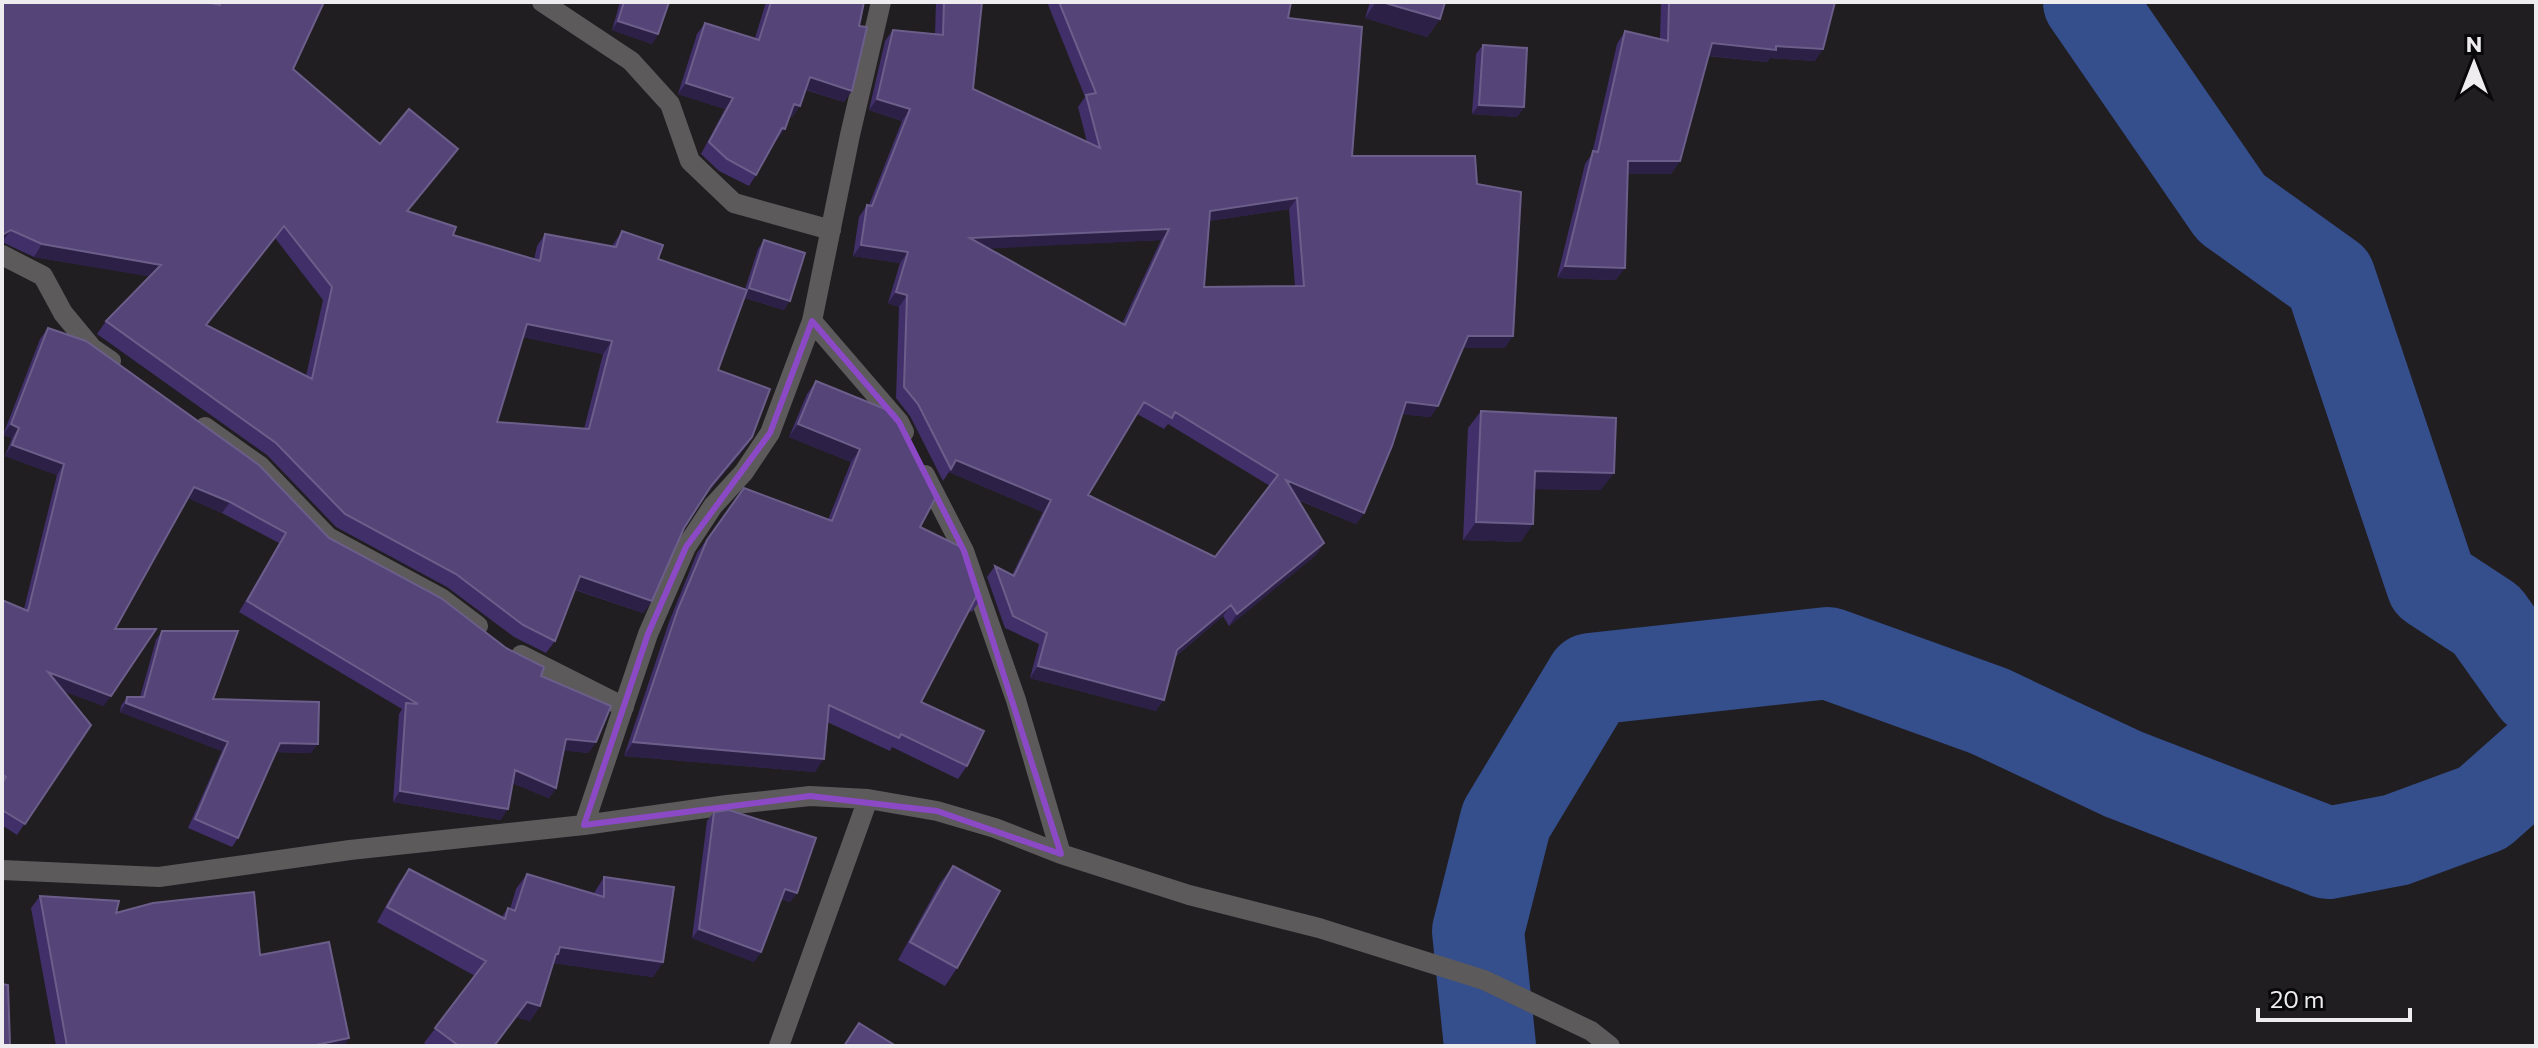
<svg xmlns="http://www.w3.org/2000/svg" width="2538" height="1048" viewBox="0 0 2538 1048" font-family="Commissioner,sans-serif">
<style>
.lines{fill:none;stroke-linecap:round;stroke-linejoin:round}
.stream{stroke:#354e8c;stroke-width:16}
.river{stroke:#354e8c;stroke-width:92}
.street{stroke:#5c5a5b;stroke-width:20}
.wall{fill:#412f69;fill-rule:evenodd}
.shaded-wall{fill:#2c2046}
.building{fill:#544477;stroke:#6c5e8a;stroke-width:2;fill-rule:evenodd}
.marked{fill:none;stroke:#8c49c6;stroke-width:6;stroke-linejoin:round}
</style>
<rect width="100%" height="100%" fill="#201e21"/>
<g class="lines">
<!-- stream -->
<path class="stream" d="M2487,620L2536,622"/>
<!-- river -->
<path class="river" d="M2089,2L2231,208L2330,279L2432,584L2487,620L2536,689
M1490,1046L1478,931L1506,820L1591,679L1828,653L1989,711L2123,774L2328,853L2396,840L2483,808L2536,761"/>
<!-- street -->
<path class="street" d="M542,2L631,61L670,104L690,161L734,203L831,230
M2,255L43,276L63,313L92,348L111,361
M812,321L899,422L904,432
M205,427L260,466L328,537L441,598L478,626
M925,475L964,551L1016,700L1061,854
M521,655L624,707
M584,825L648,634L686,547L713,506L744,472L770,433L812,321L850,135L881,2
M2,870L159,877L350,850L584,825L727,805L810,796L868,799L937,811L995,828L1061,854L1189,895L1319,928L1484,980L1591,1031L1610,1046
M779,1046L868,799"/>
</g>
<!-- wall -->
<path class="wall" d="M2,2L215,4L216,2H324L293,69L380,144L449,161L408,211L453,235L534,260L537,246L545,234L612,246L622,231L658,259L745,289L758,249L764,240L784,310L745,298L718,370L752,437L744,449L705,496L684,528L652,601L643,613L575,590L555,641L546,653L514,637L447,587L336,527L267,455L97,334L106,321L149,276L34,257L2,242ZM275,238L323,300L306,376L207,325ZM523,337L603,354L584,429L497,422Z
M620,2H669L658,34L652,44L612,30Z
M766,2H864L844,102L806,90L800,106L792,117H790L777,140L775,139L756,175L749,186L719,171L701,154L725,109L678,94L697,34L705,23L755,38Z
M936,2H982L973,89L1087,142L1078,107L1085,97L1047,2H1291L1288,18L1352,156L1477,184L1505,348H1463L1438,406L1430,417L1402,414L1364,513L1356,524L1298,500L1324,543L1316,555L1229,626L1223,616L1176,656L1156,711L1030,678L1039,644L1005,628L987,577L995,566L1012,575L1043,512L949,472L943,481L910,416L896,398L899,307L888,303L900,263L853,256L859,217L867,205H869L902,121L869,110L885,41L893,30L935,34ZM1289,209L1295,286L1204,287L1209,221ZM1161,240L1122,324L988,248ZM1137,414L1164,429L1168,424L1270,486L1215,557L1088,495Z
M1370,2H1445L1440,19L1427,37L1365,18Z
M1661,2H1835L1815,61L1770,58L1767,62L1708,56L1680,161L1671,174H1628L1616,280L1557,278L1585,164L1592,154L1617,44L1625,31L1660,39Z
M1483,45L1524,107L1517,117L1472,114L1476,54Z
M48,328L329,538L541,676L596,742L588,753L564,750L556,788L549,798L512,783L501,820L393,802L399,714L402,709L239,612L279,543L222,513L188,498L115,629L104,706L63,691L91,725L17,835L2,825V600L24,609L57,475L5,456L12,438L3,435L40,339Z
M816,381L920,527L981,599L972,612L969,611L921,702L967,766L958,779L892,747L890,751L827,722L815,772L624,756L669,622L697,553L744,488L828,520L851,462L789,437L807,394Z
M1481,411L1601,490L1534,489L1521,542L1463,540L1468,428Z
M162,631L213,699L311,753L276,752L238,838L232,847L188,828L222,751L120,712L121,706L127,697H140L156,640Z
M714,812L797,893L790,902L781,899L761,952L754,962L692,938L707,821Z
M953,866L957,968L945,986L898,960L940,883Z
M409,869L501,918L508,908L510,909L516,889L527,874L594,893L604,877L663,962L653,977L553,963L540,1006L530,1021L516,1017L494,1046H428L424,1043L475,976L377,922L398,884Z
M40,896L116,913L260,955L344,1046H56L31,908Z"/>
<!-- shaded-wall -->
<path class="shaded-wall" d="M1376,2H1382L1440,19L1427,37L1365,18Z
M618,21L658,34L652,44L612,30Z
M1712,43L1776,46L1823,49L1815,61L1770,58L1767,62L1703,55Z
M810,77L852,91L844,102L802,88Z
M686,83L733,98L725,109L678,94Z
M877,99L910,109L902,121L869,110Z
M794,104L800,106L792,117L786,115Z
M1479,105L1524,107L1517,117L1472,114Z
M782,128L785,129L777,140L774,139Z
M458,149L449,161L398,223L407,211Z
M1628,161H1680L1671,174H1620Z
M1297,198L1289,209L1202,222L1210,211Z
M284,226L275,238L198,337L206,325Z
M1169,229L1161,240L962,250L970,238Z
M11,230L2,242V235Z
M42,244L161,265L152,277L34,257Z
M861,245L908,252L900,263L853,256Z
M1565,266L1625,268L1616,280L1557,278Z
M749,288L790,301L784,310L743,297Z
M896,292L907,295L899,307L888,303Z
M527,324L612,341L603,354L518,336Z
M1468,336H1513L1505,348H1460Z
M1406,402L1438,406L1430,417L1398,414Z
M11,424L19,428L12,438L3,435Z
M798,424L860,449L851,462L789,437Z
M752,437L744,449L702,499L711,486Z
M12,445L64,464L57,475L5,456Z
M956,460L1051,500L1043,512L949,472Z
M1535,471L1614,473L1601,490L1523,489Z
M1286,480L1364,513L1356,524L1278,491Z
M194,487L230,502L222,513L187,498Z
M1476,522L1533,524L1521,542L1463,540Z
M1324,543L1316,555L1229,626L1237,614Z
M580,576L652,601L643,613L571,588Z
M1231,605L1223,616L1169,661L1177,650Z
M1038,666L1164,700L1156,711L1030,678Z
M48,672L111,696L104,706L40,683Z
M126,703L228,742L222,751L120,712Z
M566,739L596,742L588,753L558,750Z
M633,742L824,759L815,772L624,756Z
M280,743L318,744L311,753L274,752Z
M515,770L556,788L549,798L507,781Z
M400,791L508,809L501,820L393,802Z
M785,889L797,893L790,902L778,898Z
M699,929L761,952L754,962L692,938Z
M560,947L663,962L653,977L552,963L548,969Z
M527,1002L540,1006L530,1021L516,1017L494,1046Z
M349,1038L344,1046H311Z"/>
<!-- building -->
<path class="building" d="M2,2H206L220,5L221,2H324L293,69L380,144L409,109L458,149L407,211L456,227L453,235L540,261L545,234L616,247L622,231L663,245L658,259L747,290L718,370L770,389L752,437L711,486L684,528L652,601L580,576L555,641L523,625L456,574L345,514L276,443L106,321L161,265L42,244L11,230L2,235ZM284,226L332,287L312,379L206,325ZM527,324L612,341L589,429L497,422Z
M624,2H669L658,34L618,21Z
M771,2H864L859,26L867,27L852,91L810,77L800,106L794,104L785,129L782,128L756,175L727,159L709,142L733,98L686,83L705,23L759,40Z
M944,2H982L973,89L1100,148L1086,95L1096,93L1059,2H1291L1288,18L1362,27L1352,156H1475L1477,184L1521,192L1513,336H1468L1438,406L1406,402L1392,446L1364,513L1286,480L1324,543L1237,614L1231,605L1177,650L1164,700L1038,666L1047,633L1013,616L995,566L1014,576L1051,500L956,460L951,469L918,404L904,387L907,295L896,292L908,252L861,245L867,205L872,206L910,109L877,99L893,30L943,35ZM1297,198L1304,286L1204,287L1210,211ZM1169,229L1125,325L970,238ZM1144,402L1172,418L1175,412L1278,475L1215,557L1088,495Z
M1382,2H1445L1440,19Z
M1669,2H1835L1823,49L1776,46V50L1712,43L1680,161H1628L1625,268L1565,266L1593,151L1598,152L1625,31L1668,41Z
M1483,45L1527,48L1524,107L1479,105Z
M764,240L805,253L790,301L749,288Z
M48,328L86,341L259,465L329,538L441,598L506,648L544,667L541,676L611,706L596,742L566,739L556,788L515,770L508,809L400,791L406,703L418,704L247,601L286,533L230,502L194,487L115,629H156L111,696L48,672L91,725L25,824L2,810V783L6,777L2,774V600L28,611L64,464L12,445L19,428L11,424Z
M816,381L895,413L937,495L920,527L963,548L981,599L976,597L921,702L984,731L967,766L901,734L899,738L829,705L824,759L633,742L678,609L707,540L744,488L832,521L860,449L798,424Z
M1481,411L1616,418L1614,473L1535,471L1533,524L1476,522Z
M162,631H238L213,699L319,702L318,744L280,743L238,838L195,819L228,742L126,703L127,697H144Z
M729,810L816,838L797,893L785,889L761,952L699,929L714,812Z
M953,866L1000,891L957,968L910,942Z
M409,869L505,919L508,908L515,911L527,874L604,897V877L674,887L663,962L560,947L558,954H556L540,1006L527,1002L494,1046H459L435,1028L486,961L387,907Z
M254,892L260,955L329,942L349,1038L311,1046H67L40,896L119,901L116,913L153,903Z
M2,984L8,985L10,1046H2Z
M859,1023L896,1046H844Z"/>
<!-- marked area -->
<path class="marked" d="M812,321L899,422L964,551L1061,854L937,811L810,796L584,825L648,634L686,547L770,433Z"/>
<!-- border -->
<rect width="2538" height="1048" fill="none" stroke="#eeecee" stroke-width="8"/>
<!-- north arrow -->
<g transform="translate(2474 64)" stroke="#09080a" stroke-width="6" paint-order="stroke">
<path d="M0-6L14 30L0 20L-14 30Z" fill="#eeecee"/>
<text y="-12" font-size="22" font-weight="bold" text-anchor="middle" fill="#eeecee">N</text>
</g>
<!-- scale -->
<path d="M2258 1008v12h152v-12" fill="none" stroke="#eeecee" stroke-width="4"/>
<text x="2270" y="1008" font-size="24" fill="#eeecee" stroke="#09080a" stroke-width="6" paint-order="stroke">20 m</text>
</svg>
